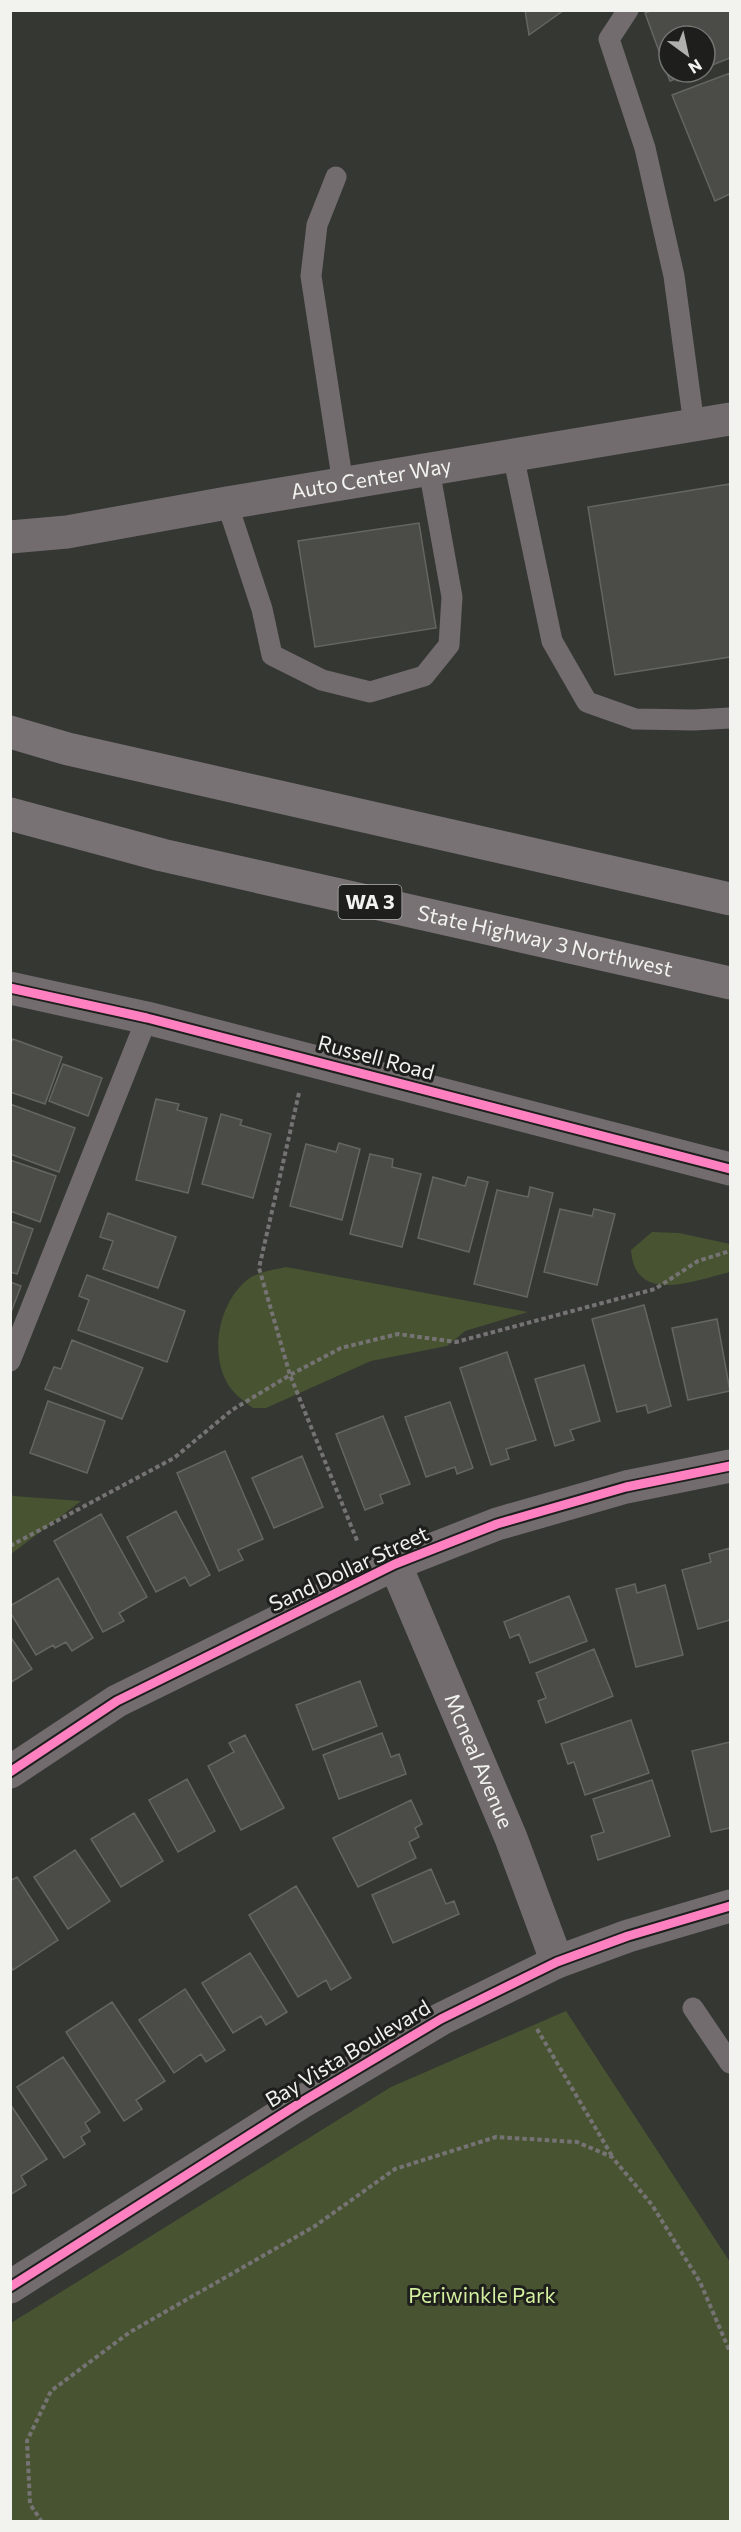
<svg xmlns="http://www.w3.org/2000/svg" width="741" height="2532" viewBox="0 0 741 2532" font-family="Commissioner,sans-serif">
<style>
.green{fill:#485431}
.building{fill:#4b4c48;stroke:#646662;stroke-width:1.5}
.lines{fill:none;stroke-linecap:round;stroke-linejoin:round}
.path{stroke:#767374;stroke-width:4;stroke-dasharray:4.5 3;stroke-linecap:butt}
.service{stroke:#726c6f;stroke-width:21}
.minor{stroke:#726c6f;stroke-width:33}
.tertiary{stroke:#726c6f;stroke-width:33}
.motorway{stroke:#787275;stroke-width:33}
.cycleway-casing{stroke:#1e1f1c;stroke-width:13}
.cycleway{stroke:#ff80c0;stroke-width:9}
.labels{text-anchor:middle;stroke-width:6;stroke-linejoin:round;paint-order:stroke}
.shield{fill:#1e1f1c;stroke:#b2b3b0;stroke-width:1.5}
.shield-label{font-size:20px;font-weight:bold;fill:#f2f3ef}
.street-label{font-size:21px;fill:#f2f3ef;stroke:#1e1f1c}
.park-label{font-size:21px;fill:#d3ef9f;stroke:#1e1f1c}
</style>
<rect width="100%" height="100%" fill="#353732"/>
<!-- green -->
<path class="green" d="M652,1232L679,1233L730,1244V1272C696,1280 635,1306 631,1250Z
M286,1267L528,1312L465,1331L447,1346L371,1361L266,1408H253C244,1401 235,1395 229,1386C209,1355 218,1304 247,1280C257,1272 273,1270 286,1267Z
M11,1493L13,1496L81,1501L11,1554Z
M566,2011L730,2262V2521H11V2323L391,2087Z"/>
<!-- building -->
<path class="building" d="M525,10H564L529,35Z
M653,10H730V58L705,68V36H669V72H694L670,81L645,13Z
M730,73V194L715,201L672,95Z
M730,484V657L615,675L588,507Z
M419,523L436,628L315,647L298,541Z
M13,1039L62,1057L45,1104L10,1092V1045Z
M63,1064L102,1078L88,1116L49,1101Z
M156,1099L179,1104L177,1110L207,1118L188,1193L136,1180Z
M10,1104L75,1128L59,1172L10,1154Z
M221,1114L242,1120L240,1125L271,1134L253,1198L202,1184Z
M339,1143L360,1149L342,1220L290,1206L306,1144L336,1152Z
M370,1154L393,1159L392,1167L421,1174L402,1247L350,1234Z
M10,1160L56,1176L40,1222L10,1211Z
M433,1177L465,1186L468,1177L488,1182L469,1252L418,1238Z
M530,1187L553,1193L527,1297L474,1284L497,1190L528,1197Z
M560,1209L592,1216L594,1209L615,1214L597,1285L544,1272Z
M108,1213L176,1237L158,1288L103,1269L113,1241L100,1237Z
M10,1221L33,1229L17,1274L10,1272Z
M87,1275L185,1311L167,1362L78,1330L89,1300L79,1296Z
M10,1282L21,1286L10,1315Z
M644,1305L671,1406L648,1413L646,1405L617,1412L592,1319Z
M717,1319L730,1391L688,1400L672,1328Z
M72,1340L143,1368L122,1419L45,1389L54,1367L61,1369Z
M507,1352L536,1440L506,1449L509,1459L491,1465L460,1368Z
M584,1365L600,1421L570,1430L574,1440L555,1446L535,1379Z
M48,1401L105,1421L87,1473L30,1453Z
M450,1402L473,1468L457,1474L455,1467L426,1477L405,1417Z
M383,1416L410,1484L380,1495L383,1503L365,1510L336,1434Z
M225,1451L263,1539L238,1550L243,1560L219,1571L177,1473Z
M302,1456L323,1507L274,1528L252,1478Z
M176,1511L210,1575L190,1586L185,1577L156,1592L127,1537Z
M101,1514L147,1597L119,1613L124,1621L103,1632L54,1541Z
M730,1548V1620L698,1629L682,1570L711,1562L709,1554Z
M58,1578L93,1638L72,1651L66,1642L55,1648L53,1645L36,1655L10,1612V1606Z
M635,1584L637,1593L665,1585L683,1655L636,1667L616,1589Z
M569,1596L587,1641L530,1663L519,1634L510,1638L504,1622Z
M10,1636L32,1669L10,1683Z
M594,1649L613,1696L546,1723L538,1701L546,1698L536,1673Z
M360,1681L377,1726L313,1750L296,1705Z
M631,1720L649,1773L585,1795L574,1762L568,1764L561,1744Z
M382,1733L391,1757L399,1754L406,1774L339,1799L323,1755Z
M245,1735L284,1808L241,1830L208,1766L234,1752L229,1743Z
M730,1742V1828L711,1832L692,1751Z
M187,1779L215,1831L178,1852L149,1800Z
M652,1780L670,1836L598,1860L591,1836L604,1832L593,1799Z
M411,1800L422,1824L415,1828L419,1837L409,1842L416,1858L358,1887L333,1838Z
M134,1813L163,1861L121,1887L91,1839Z
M75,1850L110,1901L68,1929L34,1877Z
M431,1869L446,1904L454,1901L459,1914L393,1943L372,1895Z
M17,1877L58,1940L13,1970L10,1965V1881Z
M296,1886L351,1978L331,1990L326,1980L298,1997L249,1915Z
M250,1953L287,2012L266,2025L261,2016L233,2033L202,1983Z
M185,1989L225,2050L206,2062L201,2054L174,2073L139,2020Z
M112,2002L165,2081L136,2100L142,2109L124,2121L66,2032Z
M63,2057L100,2112L85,2123L90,2131L81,2137L85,2144L64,2158L17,2087Z
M10,2104L47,2159L21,2176L26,2185L10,2195Z"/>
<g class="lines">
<!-- path -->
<path class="path" d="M299,1093L259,1268L290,1375L358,1543
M10,1546L174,1458L232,1410L290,1375L341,1348L398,1334L456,1342L655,1289L698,1261L730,1251
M537,2029L612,2156
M42,2522L30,2504L27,2441L51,2391L130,2332L315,2226L395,2169L496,2137L577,2142L612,2157L652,2205L700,2282L730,2352"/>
<!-- service -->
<path class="service" d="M628,10L609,39L645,148L674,276L694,425
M336,177L317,225L311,276L343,484
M513,455L552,641L587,702L635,719L694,720L730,718
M227,503L262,609L272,655L322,680L370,692L424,676L449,645L452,597L429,469
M10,1361L147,1018
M693,2008L730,2063"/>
<!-- minor -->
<g class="minor">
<path d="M10,988L147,1018L730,1169"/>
<path id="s1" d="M395,1564L511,1838L557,1962"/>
<path d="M10,1772L117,1701L395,1564L497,1524L626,1487L730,1466"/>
<path d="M10,2287L300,2103L441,2019L557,1962L628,1936L730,1906"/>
</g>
<!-- tertiary -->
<path class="tertiary" id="s2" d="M10,537L67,532L227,503L730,419"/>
<!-- motorway -->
<g class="motorway">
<path d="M10,732L68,749L730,899"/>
<path id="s3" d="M10,814L162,855L730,983"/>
</g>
<defs>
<path id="cycleway" d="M10,988L147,1018L730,1169
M10,1772L117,1701L395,1564L497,1524L626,1487L730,1466
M10,2287L300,2103L441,2019L557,1962L628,1936L730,1906"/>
</defs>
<!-- cycleway casing -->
<use href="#cycleway" class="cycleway-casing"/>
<!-- cycleway -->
<use href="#cycleway" class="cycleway"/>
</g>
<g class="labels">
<!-- shield labels -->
<rect class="shield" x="338.5" y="885" width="63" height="34" rx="4.5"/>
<g class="shield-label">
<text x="370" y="909">WA 3</text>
</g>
<!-- street labels -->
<g class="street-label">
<text dy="7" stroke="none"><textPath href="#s2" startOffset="366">Auto Center Way</textPath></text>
<text dy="7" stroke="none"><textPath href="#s3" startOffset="550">State Highway 3 Northwest</textPath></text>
<text transform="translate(376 1058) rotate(15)" y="7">Russell Road</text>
<text transform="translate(349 1569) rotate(-25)" y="7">Sand Dollar Street</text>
<text dy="7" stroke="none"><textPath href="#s1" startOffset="214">Mcneal Avenue</textPath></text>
<text transform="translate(348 2054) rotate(-31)" y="7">Bay Vista Boulevard</text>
</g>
<!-- park labels -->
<g class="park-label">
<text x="482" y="2303">Periwinkle Park</text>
</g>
</g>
<!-- border -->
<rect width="741" height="2532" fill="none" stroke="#f2f3ef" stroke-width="24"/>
<!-- north arrow -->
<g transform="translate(687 54) rotate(147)"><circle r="28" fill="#1e1f1c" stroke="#737470" stroke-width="1.5"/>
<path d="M0-4.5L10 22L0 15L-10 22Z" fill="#b0b1ad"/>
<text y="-9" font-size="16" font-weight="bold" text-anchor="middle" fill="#f2f3ef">N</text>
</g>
</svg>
